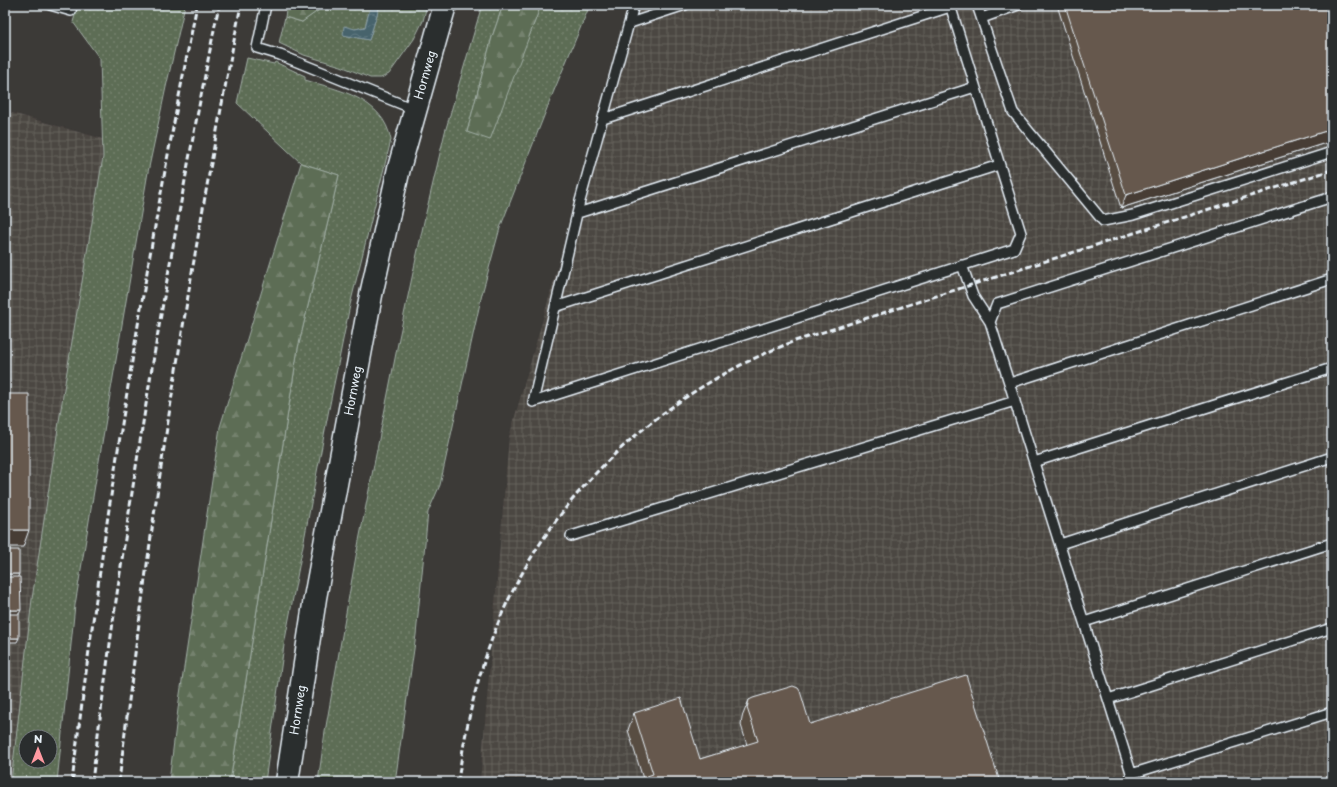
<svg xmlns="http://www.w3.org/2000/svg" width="1337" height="787" viewBox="0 0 1337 787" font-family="'Playpen Sans',sans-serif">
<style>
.industrial{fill:url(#industrial-grid)}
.grass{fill:url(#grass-dots);stroke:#a2afa6;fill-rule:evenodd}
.forest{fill:url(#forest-firs);stroke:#a2afa6}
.water{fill:url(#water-waves);stroke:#879ca4}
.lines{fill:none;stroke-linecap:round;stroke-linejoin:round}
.lane-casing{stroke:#e8f1f8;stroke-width:12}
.secondary-casing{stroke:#e8f1f8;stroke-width:25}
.lane{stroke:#2a2d2e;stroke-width:9}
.secondary{stroke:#2a2d2e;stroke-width:22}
.rail{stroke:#e8f1f8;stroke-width:3;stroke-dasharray:6 3;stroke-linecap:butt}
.wall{fill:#584d42;stroke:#e8f1f8}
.shaded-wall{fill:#473e36;stroke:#e8f1f8}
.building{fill:#66594d;stroke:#e8f1f8}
.labels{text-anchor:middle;stroke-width:4;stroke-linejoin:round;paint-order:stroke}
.street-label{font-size:12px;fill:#e8f1f8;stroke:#2a2d2e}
</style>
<defs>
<pattern id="industrial-grid" width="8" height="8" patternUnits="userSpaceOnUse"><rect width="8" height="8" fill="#4c4642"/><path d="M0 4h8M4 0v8" fill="none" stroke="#66615e"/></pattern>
<pattern id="grass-dots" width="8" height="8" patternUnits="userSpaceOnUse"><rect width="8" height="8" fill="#5d6d55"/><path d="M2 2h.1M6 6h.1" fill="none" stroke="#74826e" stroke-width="1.8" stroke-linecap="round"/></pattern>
<pattern id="forest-firs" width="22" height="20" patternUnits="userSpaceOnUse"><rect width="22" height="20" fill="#5d6d55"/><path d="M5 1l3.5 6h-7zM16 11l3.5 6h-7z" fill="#74826e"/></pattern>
<pattern id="water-waves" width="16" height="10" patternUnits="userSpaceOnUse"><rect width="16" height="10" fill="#47636c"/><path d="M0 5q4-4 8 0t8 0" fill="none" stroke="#627a82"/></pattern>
</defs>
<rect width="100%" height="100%" fill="#3c3a37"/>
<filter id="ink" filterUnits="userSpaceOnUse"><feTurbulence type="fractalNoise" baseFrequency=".025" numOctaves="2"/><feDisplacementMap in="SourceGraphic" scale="8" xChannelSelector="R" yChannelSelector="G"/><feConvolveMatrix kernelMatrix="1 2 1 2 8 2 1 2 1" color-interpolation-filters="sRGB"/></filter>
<g filter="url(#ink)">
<!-- industrial -->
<path class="industrial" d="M633,5H1332V782H480L509,437Z
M5,111L124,145L26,737V761L31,782H5Z"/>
<!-- grass -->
<path class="grass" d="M78,5H185L166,87L148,172L109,401L75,605L57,782H11L32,599L64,389L103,157L100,59L73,22ZM26,737H50V761H26Z
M326,5H371L365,27L355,29L343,35L369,40L380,5H427L423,21L414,39L389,74L381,78H370L341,66L304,55L279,43L285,17L302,22Z
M482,5H503L492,37L467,132L528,39L541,5H590L553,93L500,228L482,294L440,485L428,512L416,635L395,782H318L325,732L356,556L399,338L425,217L445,132Z
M247,58L274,64L275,62L305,76V80C339,90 383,98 391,140L350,305L329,409L284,645L265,782H230L298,348L339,175L301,163L237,103Z"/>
<!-- forest -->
<path class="forest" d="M287,5H326L302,22L285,17Z
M503,5H541L490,140L467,132L492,37Z
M301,163L339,175L298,348L230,782H169L179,701L220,427Z"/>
<!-- water -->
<path class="water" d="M371,5H380L369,40L343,35L344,26L355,29L365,27Z"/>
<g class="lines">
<defs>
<path id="lane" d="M50,5L71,11L72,5
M266,5L257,48L280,55L416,110
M634,5L580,201L533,402L1014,249L1021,233L950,5
M977,5L1013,112L1103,221L1133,215L1332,152
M982,18L1018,5
M630,23L685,5
M603,119L950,7
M578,213L975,87
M962,265L973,296L990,322L1134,782
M555,307L999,165
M990,322L997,304L1332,197
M1010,383L1332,279
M1034,462L1332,368
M571,536L1015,401
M1060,544L1332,457
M1084,622L1332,543
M1108,699L1332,628
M1131,774L1332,712"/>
<g id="secondary">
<path id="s1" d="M287,782L315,598L371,295L399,168L445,5"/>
</g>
</defs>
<!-- lane casing -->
<use href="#lane" class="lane-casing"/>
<!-- secondary casing -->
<use href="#secondary" class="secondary-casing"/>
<!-- lane -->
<use href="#lane" class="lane"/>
<!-- secondary -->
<use href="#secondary" class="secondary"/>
<!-- rail -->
<path class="rail" d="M72,782C104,522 145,262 197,5
M92,782C124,521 167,262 219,5
M119,782C150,521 190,262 241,5
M458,782C464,737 473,693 488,650C537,506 655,394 795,341L1332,170"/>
</g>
<!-- wall -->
<path class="wall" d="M1057,5H1332V141L1121,208Z
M749,700L810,724L1000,782H644L628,730L634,713L700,759L747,745L741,725L742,717Z"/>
<!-- shaded-wall -->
<path class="shaded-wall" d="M1332,129V141L1121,208L1126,195Z
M5,530H29L23,547H5Z
M5,574H19L17,579H5Z
M5,610H21L17,618H5Z
M5,638H19L17,642H5Z"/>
<!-- building -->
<path class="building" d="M1065,5H1332V129L1126,195Z
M5,394H29V530H5Z
M5,550H19V574H5Z
M5,577H20L21,610H5Z
M5,614H19V638H5Z
M966,675L1000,782H649L647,776L653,774L634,713L681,698L700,759L758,741L747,708L749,700L753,698L793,686L798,688L800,691L810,724Z"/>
</g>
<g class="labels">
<!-- street labels -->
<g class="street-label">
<text dy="4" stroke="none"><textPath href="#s1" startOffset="721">Hornweg</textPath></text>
<text dy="4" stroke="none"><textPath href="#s1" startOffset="397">Hornweg</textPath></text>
<text dy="4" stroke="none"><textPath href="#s1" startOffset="73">Hornweg</textPath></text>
</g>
</g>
<!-- margin -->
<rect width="1337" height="787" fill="none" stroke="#2a2d2e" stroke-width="20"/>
<rect x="10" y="10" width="1317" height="767" fill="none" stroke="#e8f1f8" stroke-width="1.5" filter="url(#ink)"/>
<!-- north arrow -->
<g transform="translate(38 749)"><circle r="19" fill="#2a2d2e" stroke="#767b7f"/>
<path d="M0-3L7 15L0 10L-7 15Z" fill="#ff9aa2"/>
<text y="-6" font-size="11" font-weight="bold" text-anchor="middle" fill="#e8f1f8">N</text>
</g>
</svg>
